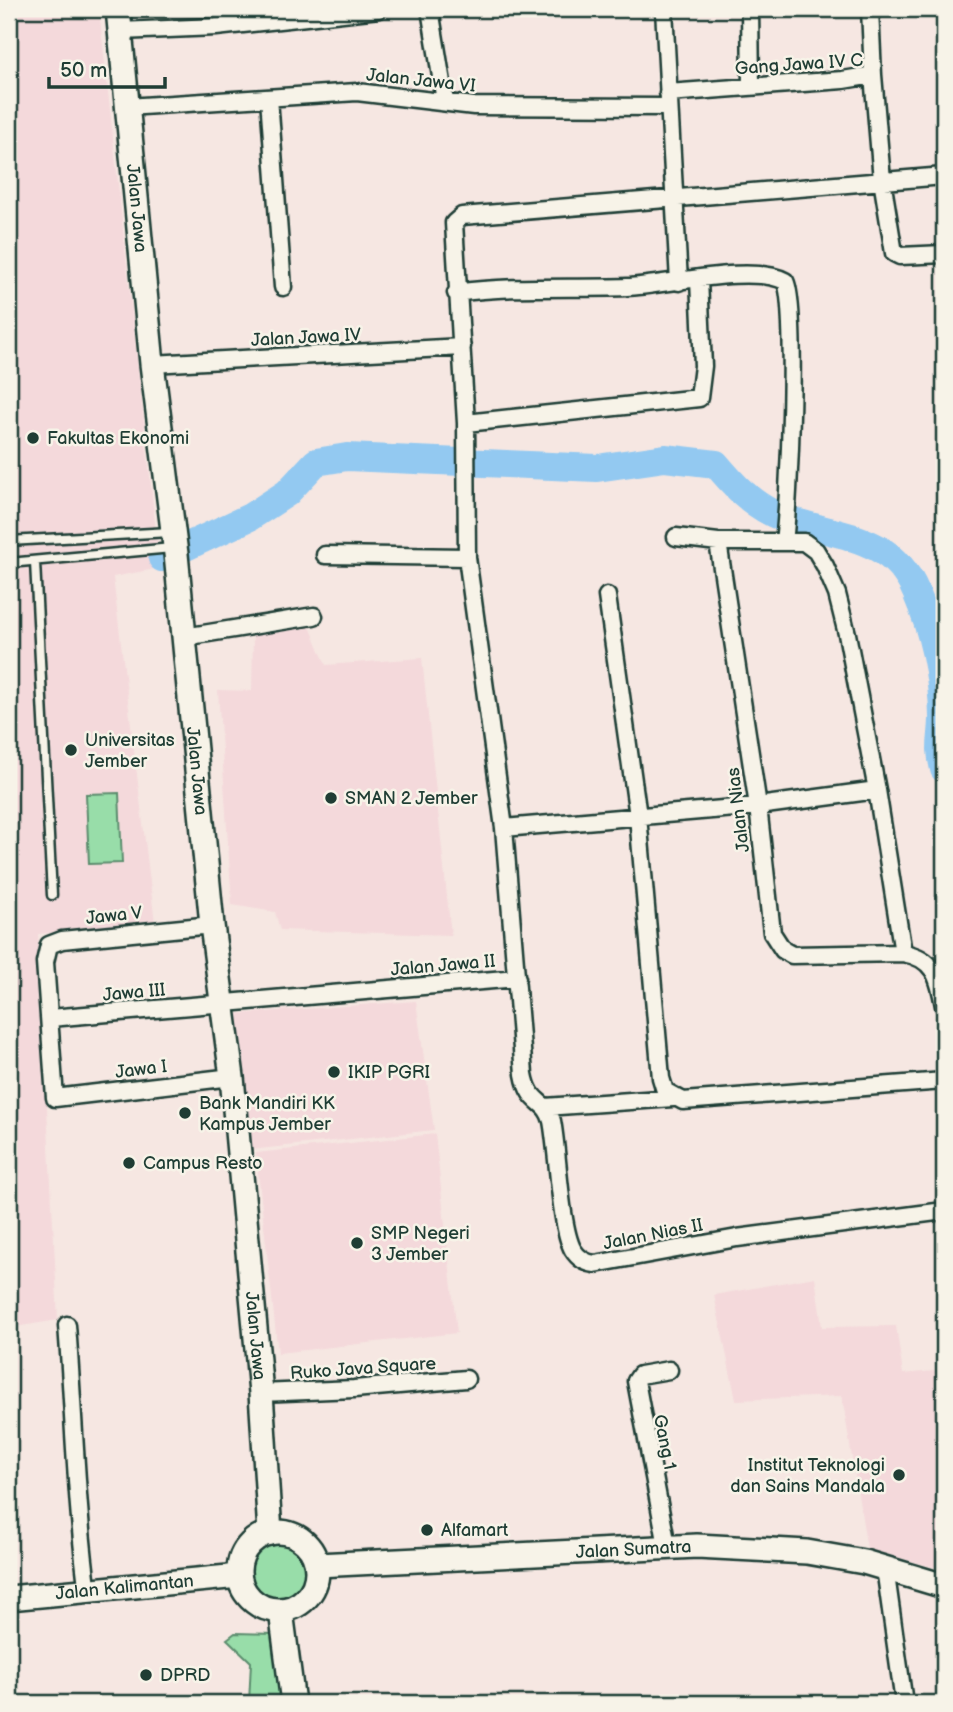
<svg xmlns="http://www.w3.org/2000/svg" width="953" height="1712" viewBox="0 0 953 1712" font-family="'Balsamiq Sans',sans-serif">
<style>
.built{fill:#f4d9db}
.green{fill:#98dda9;stroke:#5c8d6e;stroke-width:2}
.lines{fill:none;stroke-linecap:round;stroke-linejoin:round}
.river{stroke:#93c9f1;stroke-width:28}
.service-casing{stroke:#1f3d34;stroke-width:13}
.minor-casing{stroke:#1f3d34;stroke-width:21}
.secondary-casing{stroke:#1f3d34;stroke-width:28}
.service{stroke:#f7f3e8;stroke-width:8}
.minor{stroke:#f7f3e8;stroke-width:16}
.secondary{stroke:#f7f3e8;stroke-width:23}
.poi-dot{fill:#1f3d34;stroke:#f7f3e8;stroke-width:2.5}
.labels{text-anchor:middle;stroke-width:5;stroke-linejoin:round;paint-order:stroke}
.street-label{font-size:18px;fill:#1f3d34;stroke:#f7f3e8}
.poi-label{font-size:18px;fill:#1f3d34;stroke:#f7f3e8;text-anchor:start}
</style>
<rect width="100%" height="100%" fill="#f6e7e2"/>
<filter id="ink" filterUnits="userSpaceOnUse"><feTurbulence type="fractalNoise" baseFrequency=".0143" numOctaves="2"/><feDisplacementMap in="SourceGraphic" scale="14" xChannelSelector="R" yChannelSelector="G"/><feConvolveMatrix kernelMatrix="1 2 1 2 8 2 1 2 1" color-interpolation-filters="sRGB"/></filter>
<g filter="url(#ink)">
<!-- built -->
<path class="built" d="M9,9H99L160,568L113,577L155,923L38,934L58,1320L9,1328Z
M309,624L326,665L422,658L451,935L280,930L275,912L232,905L218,690L252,691L253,633Z
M416,1001L434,1130L250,1150L235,1014Z
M435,1134L457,1333L278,1353L256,1153Z
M815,1277L822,1327L896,1326L903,1374L944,1370V1570L867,1549L842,1396L736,1400L714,1295Z"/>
<!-- green -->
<path class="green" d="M119,793L122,863L89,864L86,794Z
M239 1571a39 39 0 1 1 78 0a39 39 0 1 1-78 0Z
M235,1633L275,1634L286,1703H249L251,1662L227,1639Z"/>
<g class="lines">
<!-- river -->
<path class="river" d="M162,558L250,517L287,493L316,462L347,457L597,468L665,458L716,464C733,484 748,501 772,513C825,538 889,528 916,592C932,629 943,676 943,717C943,739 938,745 944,769"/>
<defs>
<path id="service" d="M9,541L170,532
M35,562L52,895
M9,563L172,548"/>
<path id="minor" d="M430,9L445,101
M664,9L679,282
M750,9L751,86
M870,9L873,75
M120,31L216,27L379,9
M668,93L843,80L873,75L882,180L894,253L900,256L944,254
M269,98L283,287
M127,107L357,92L474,106L668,107
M944,176L462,216L454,223L466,423L467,557L504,828L524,1074C530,1107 545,1097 552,1121C558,1151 560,1227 573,1250C578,1258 586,1263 595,1264L737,1238L944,1211
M456,293C513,285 570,289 627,287C667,285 752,264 785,281C798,302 789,507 784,541
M152,364L462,347
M466,423L699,398L703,366L699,280
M676,537L718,542H804L816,551L825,566L837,594L847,634L877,790L903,953
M718,542L758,806L772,933L783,950L792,955L903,953C934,958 939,977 944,1006
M325,555L467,557
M607,596L638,816L661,1078L665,1091L683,1101L944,1081
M184,637L314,616
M504,828L758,806L877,790
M212,925L62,940L49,945L45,962L55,1098L232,1077
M50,1018L517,978
M545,1107L673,1098
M67,1325C74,1415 76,1504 88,1593
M261,1393L354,1389L466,1379
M667,1546L636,1381L640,1375L669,1370
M885,1568L904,1703"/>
<g id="secondary">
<path id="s1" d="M118,9L152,364L176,554L212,925L232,1077L261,1393L270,1533"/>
<circle cx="278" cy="1571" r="39"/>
<path id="s2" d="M317,1565L697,1546L807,1552L864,1562L944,1586"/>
<path id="s3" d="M9,1598L239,1576"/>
<path d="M281,1611L293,1703"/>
</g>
</defs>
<!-- service casing -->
<use href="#service" class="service-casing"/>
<!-- minor casing -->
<use href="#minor" class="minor-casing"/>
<!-- secondary casing -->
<use href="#secondary" class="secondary-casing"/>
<!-- service -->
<use href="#service" class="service"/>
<!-- minor -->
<use href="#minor" class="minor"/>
<!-- secondary -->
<use href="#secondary" class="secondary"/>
</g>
</g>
<!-- markers -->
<g class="poi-dot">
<circle cx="33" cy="438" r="7"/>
<circle cx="71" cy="750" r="7"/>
<circle cx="331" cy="798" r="7"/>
<circle cx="334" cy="1072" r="7"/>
<circle cx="185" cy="1113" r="7"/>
<circle cx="129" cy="1163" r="7"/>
<circle cx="357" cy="1243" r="7"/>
<circle cx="899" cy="1475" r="7"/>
<circle cx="427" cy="1530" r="7"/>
<circle cx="146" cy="1675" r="7"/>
</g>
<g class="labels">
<!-- street labels -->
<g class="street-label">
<text transform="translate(799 64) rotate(-4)" y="6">Gang Jawa IV C</text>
<text transform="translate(421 80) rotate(6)" y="6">Jalan Jawa VI</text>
<text dy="6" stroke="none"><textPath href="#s1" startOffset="200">Jalan Jawa</textPath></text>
<text transform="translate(306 337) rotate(-3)" y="6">Jalan Jawa IV</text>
<text dy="6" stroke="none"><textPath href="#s1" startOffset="766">Jalan Jawa</textPath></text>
<text transform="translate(738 810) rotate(-97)" y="6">Jalan Nias</text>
<text transform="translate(114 915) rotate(-6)" y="6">Jawa V</text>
<text transform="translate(443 965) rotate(-5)" y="6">Jalan Jawa II</text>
<text transform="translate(134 992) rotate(-5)" y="6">Jawa III</text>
<text transform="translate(141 1069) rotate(-7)" y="6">Jawa I</text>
<text transform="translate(653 1234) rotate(-11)" y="6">Jalan Nias II</text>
<text dy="6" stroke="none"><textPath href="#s1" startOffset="1334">Jalan Jawa</textPath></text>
<text transform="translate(363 1368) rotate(-4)" y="6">Ruko Java Square</text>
<text transform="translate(665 1442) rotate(79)" y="6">Gang 1</text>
<text dy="6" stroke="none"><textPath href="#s2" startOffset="317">Jalan Sumatra</textPath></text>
<text dy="6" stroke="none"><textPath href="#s3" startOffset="116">Jalan Kalimantan</textPath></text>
</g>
<!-- poi labels -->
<g class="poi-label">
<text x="47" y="444">Fakultas Ekonomi</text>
<text x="85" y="746">Universitas<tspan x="85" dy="21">Jember</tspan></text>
<text x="345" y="804">SMAN 2 Jember</text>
<text x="348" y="1078">IKIP PGRI</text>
<text x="199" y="1109">Bank Mandiri KK<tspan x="199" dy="21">Kampus Jember</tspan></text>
<text x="143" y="1169">Campus Resto</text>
<text x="371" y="1239">SMP Negeri<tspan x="371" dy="21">3 Jember</tspan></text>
<text x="885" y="1471" text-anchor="end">Institut Teknologi<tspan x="885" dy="21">dan Sains Mandala</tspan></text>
<text x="441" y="1536">Alfamart</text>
<text x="160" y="1681">DPRD</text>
</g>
</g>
<!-- margin -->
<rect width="953" height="1712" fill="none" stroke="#f7f3e8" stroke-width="35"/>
<rect x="18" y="18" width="918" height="1677" fill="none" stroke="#1f3d34" stroke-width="2.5" filter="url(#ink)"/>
<!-- scale -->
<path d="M49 77v10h116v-10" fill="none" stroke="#1f3d34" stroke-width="3.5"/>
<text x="60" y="77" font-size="21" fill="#1f3d34" stroke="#f7f3e8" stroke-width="5" paint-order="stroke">50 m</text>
</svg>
